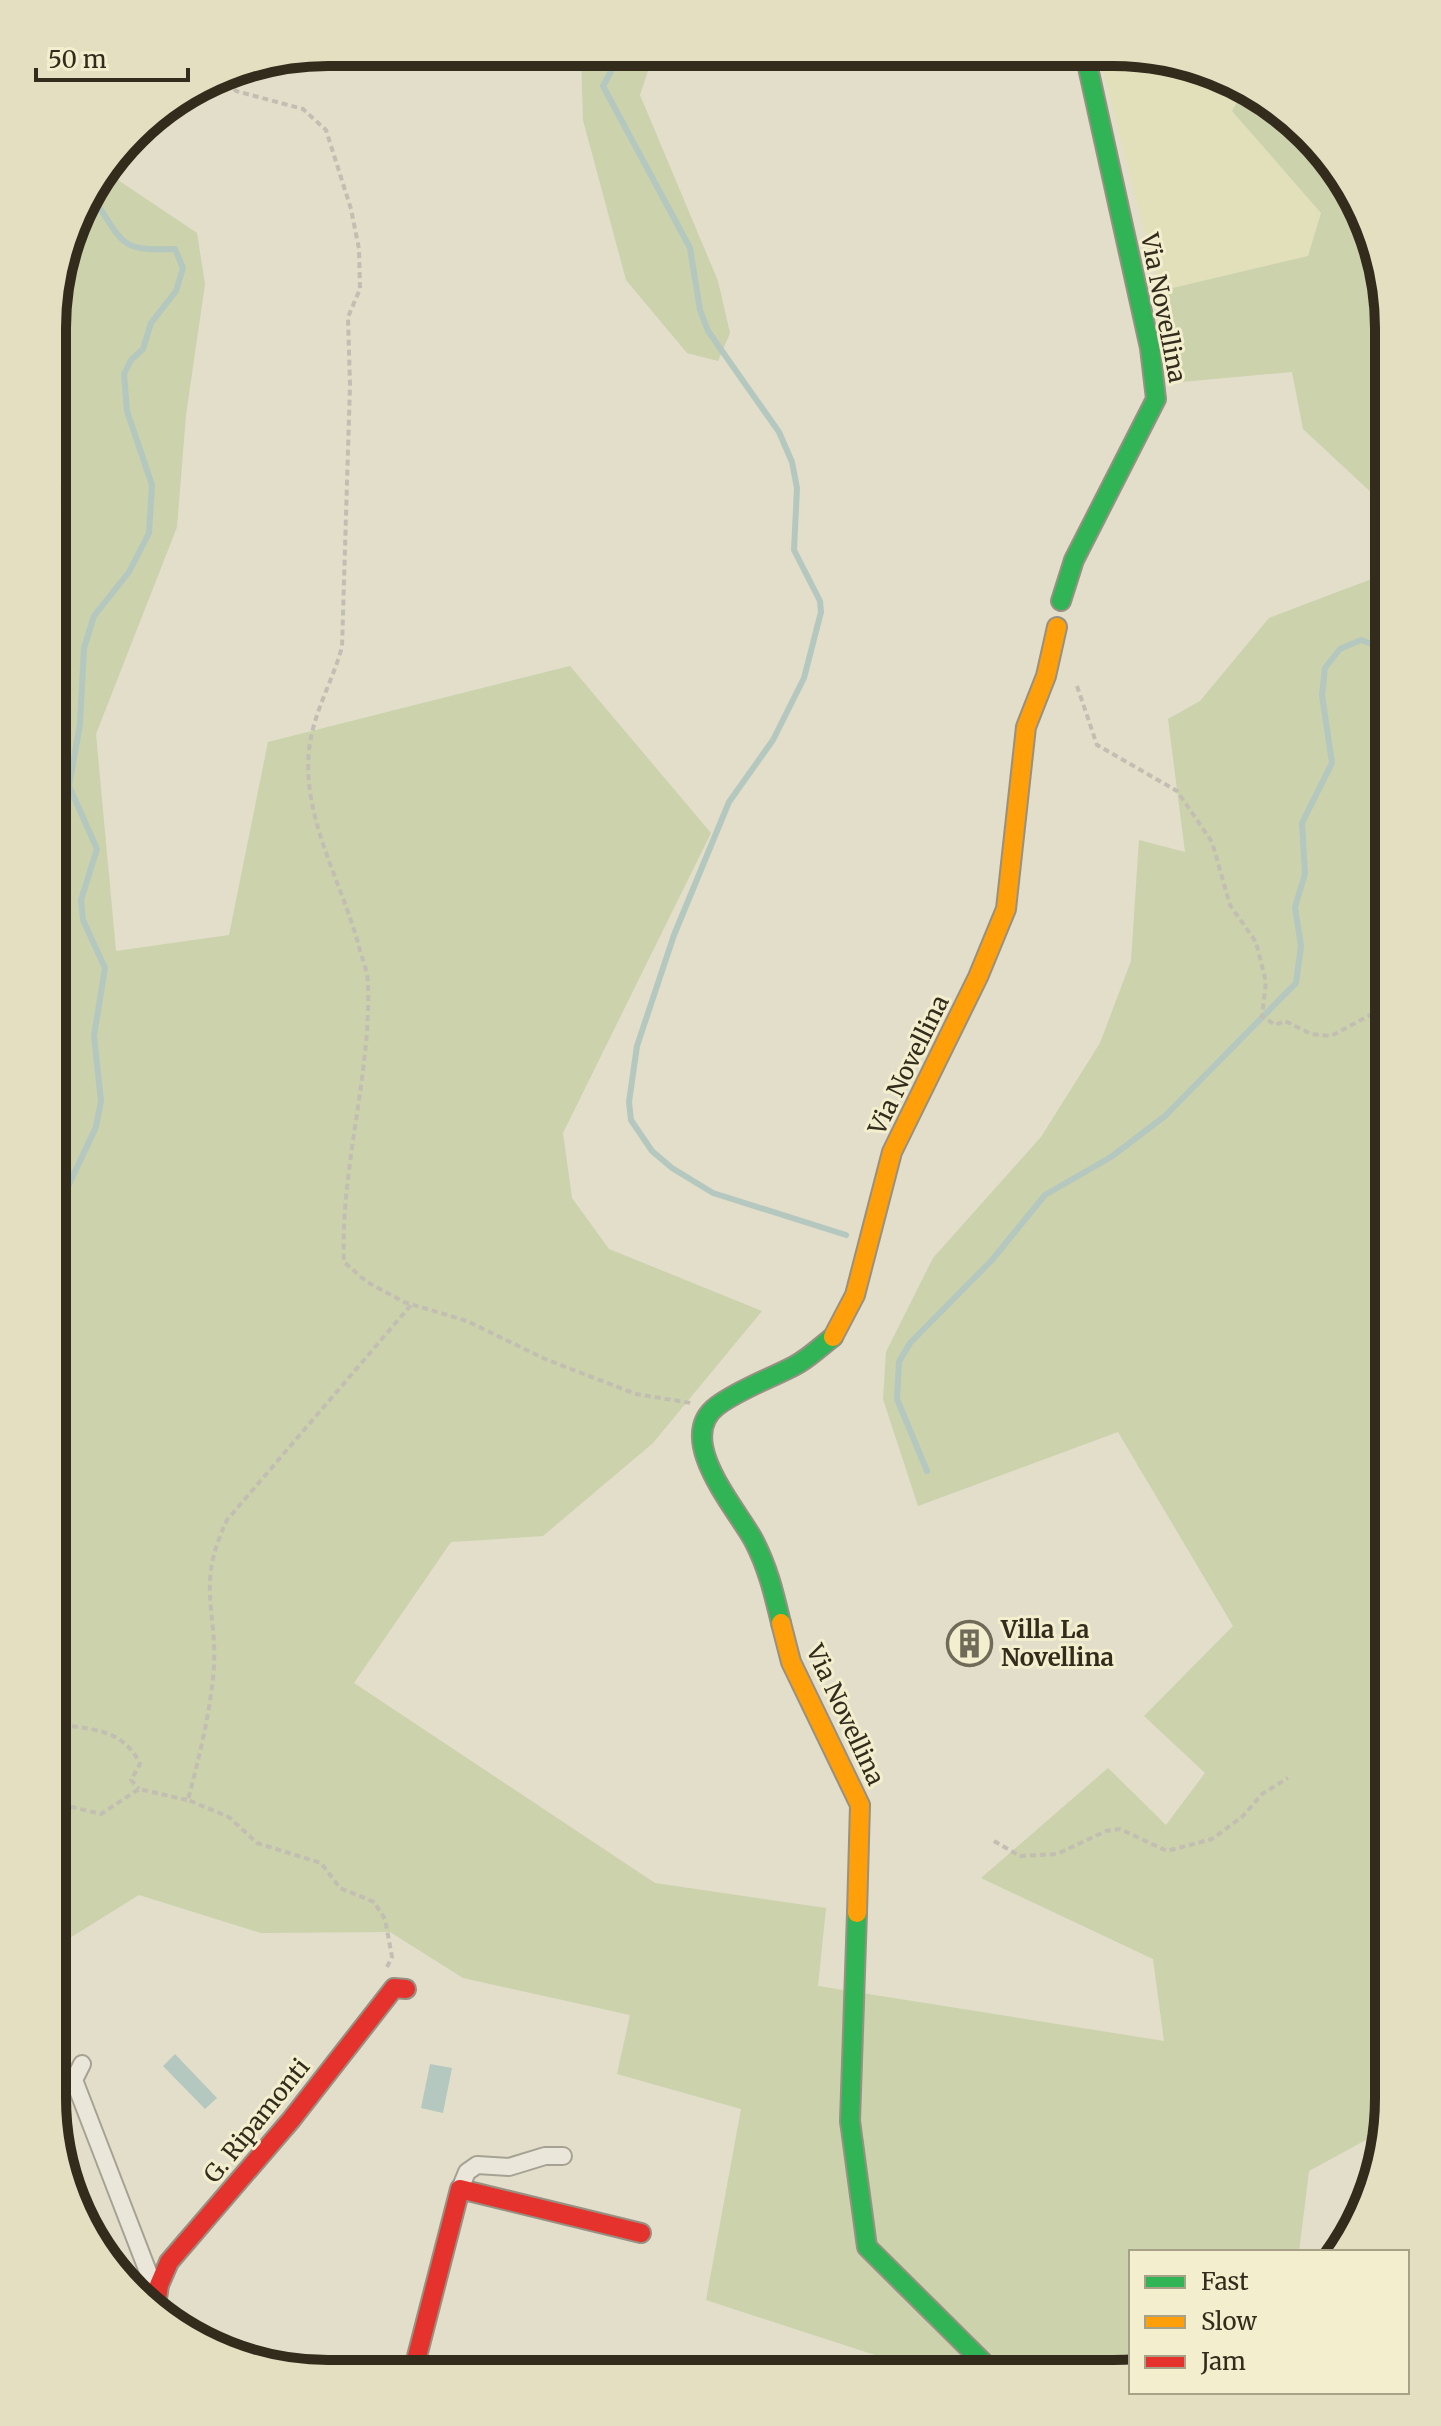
<svg xmlns="http://www.w3.org/2000/svg" width="1441" height="2426" viewBox="0 0 1441 2426" font-family="Merriweather,serif">
<style>
.farmland{fill:#e1e0ba}
.green{fill:#cbd2ac}
.water{fill:#b5c8bf}
.lines{fill:none;stroke-linecap:round;stroke-linejoin:round}
.stream{stroke:#b5c8bf;stroke-width:6}
.street-casing{stroke:#a6a293;stroke-width:20}
.fast-casing{stroke:#969183;stroke-width:22}
.slow-casing{stroke:#969183;stroke-width:22}
.jam-casing{stroke:#969183;stroke-width:22}
.path{stroke:#c2bfb2;stroke-width:4;stroke-dasharray:6 4;stroke-linecap:butt}
.street{stroke:#eae7da;stroke-width:16}
.fast{stroke:#30b455;stroke-width:18}
.slow{stroke:#ff9f0a;stroke-width:18}
.jam{stroke:#e5322d;stroke-width:18}
.labels{text-anchor:middle;stroke-width:6;stroke-linejoin:round;paint-order:stroke}
.street-label{font-size:24px;fill:#332b1c;stroke:#f3efce}
.poi-label{font-size:24px;font-weight:bold;fill:#332b1c;stroke:#f3efce;text-anchor:start}
.rim{fill:none;stroke:#332b1c;stroke-width:10}
</style>
<rect width="100%" height="100%" fill="#e2deca"/>
<!-- farmland -->
<path class="farmland" d="M1099,54H1150L1242,93L1232,111L1321,213L1308,256L1160,291Z"/>
<!-- green -->
<path class="green" d="M581,53H654L640,95L718,281L730,333L718,361L687,353L626,280L583,120Z
M1242,93L1281,109L1368,223L1389,328V509L1303,429L1292,372L1170,383L1160,291L1308,256L1321,213L1232,111Z
M106,172L197,233L205,284L186,415L177,527L96,734L116,951L229,935L268,742L570,666L711,833L563,1133L572,1198L609,1249L762,1311L653,1443L543,1536L451,1542L354,1683L655,1883L826,1908L818,1986L1164,2041L1153,1959L981,1878L1108,1768L1166,1825L1205,1773L1144,1716L1233,1626L1118,1432L918,1506L883,1399L886,1352L933,1258L1041,1137L1100,1043L1131,961L1139,840L1185,852L1168,719L1200,701L1269,618L1377,577L1389,555L1388,2117L1386,2129L1309,2171L1299,2252H1131V2371L1114,2374L908,2373L881,2357L706,2300L741,2109L617,2074L630,2015L463,1978L390,1932L261,1933L139,1895L52,1949L54,359L71,319L54,304V292L81,205Z"/>
<!-- water -->
<path class="water" d="M175,2054L217,2098L205,2109L163,2066Z
M430,2064L452,2068L443,2113L421,2108Z"/>
<g class="lines">
<!-- stream -->
<path class="stream" d="M621,53L603,86L690,248L700,310L708,331L779,432L792,462L797,488L794,550L820,601L821,612L804,678L773,740L729,802L674,935L637,1046L629,1102L631,1120L652,1151L672,1168L713,1193L846,1235
M53,1230L63,1197L96,1127L101,1101L94,1036L105,968L83,920L81,900L97,849L69,786L80,724L84,648L94,616L129,572L149,533L152,485L127,411L124,374L131,360L143,349L151,323L176,291L183,268L175,249C119,251 124,244 94,199L87,197
M927,1471L897,1399L899,1362L910,1343L992,1260L1045,1195L1111,1157L1165,1116L1296,983L1301,946L1295,907L1305,874L1302,823L1332,763L1322,695L1325,668L1340,649L1361,640L1389,650"/>
<defs>
<path id="street" d="M82,2064L74,2080L157,2295
M460,2189L467,2172L477,2165L509,2167L545,2156H563"/>
<path id="fast" d="M1061,601L1074,560L1156,399L1150,348L1085,54
M781,1623C774,1594 768,1568 754,1541C738,1510 673,1439 717,1406C740,1389 769,1379 794,1366C808,1359 820,1347 833,1337
M857,1913L850,2121L867,2247L995,2374"/>
<path id="slow" d="M833,1337L855,1295L892,1152L978,977L1006,909L1026,727L1046,676L1057,627
M781,1623L791,1662L860,1805L857,1913"/>
<path id="jam" d="M155,2311L159,2285L169,2262L291,2120L394,1988L406,1989
M413,2372L460,2189L641,2233"/>
</defs>
<!-- street casing -->
<use href="#street" class="street-casing"/>
<!-- fast casing -->
<use href="#fast" class="fast-casing"/>
<!-- slow casing -->
<use href="#slow" class="slow-casing"/>
<!-- jam casing -->
<use href="#jam" class="jam-casing"/>
<!-- path -->
<path class="path" d="M221,74L236,91L303,109L326,130L351,209L359,249L360,289L348,317L350,385L342,647C332,683 313,713 309,750C302,817 341,881 358,943C361,956 368,971 368,984C371,1077 340,1169 344,1262L367,1282L404,1302L467,1321L545,1359L636,1394L691,1403
M1077,686L1097,745L1177,791L1212,842L1230,905L1256,942L1266,982L1262,1016L1275,1025L1285,1021L1311,1034L1331,1036L1389,1005
M52,1724C89,1729 122,1727 140,1764L131,1780L139,1789
M52,1808L59,1804L101,1814L139,1789L187,1800
M994,1841L1020,1856L1057,1854L1106,1831L1120,1829L1167,1851L1212,1839L1242,1817L1262,1794L1288,1778
M387,1967L392,1957L385,1919L374,1902L340,1888L321,1863L257,1843L229,1817L188,1800C198,1761 209,1718 213,1678C220,1612 194,1589 227,1520L411,1305
M52,2045L68,2055"/>
<!-- street -->
<use href="#street" class="street"/>
<!-- fast -->
<use href="#fast" class="fast"/>
<!-- slow -->
<use href="#slow" class="slow"/>
<!-- jam -->
<use href="#jam" class="jam"/>
</g>
<!-- icons -->
<defs>
<symbol id="building-ring" viewBox="-11 -11 22 22"><circle r="9.5" fill="#f3efce" stroke="#706a59" stroke-width="1.5"/><path d="M-4-6H4V6H1V3H-1V6H-4ZM-2.5-4.3h1.7v1.8h-1.7ZM.8-4.3h1.7v1.8H.8ZM-2.5-1h1.7V.8h-1.7ZM.8-1h1.7V.8H.8Z" fill="#706a59"/></symbol>
</defs>
<g fill-rule="evenodd">
<use href="#building-ring" x="944" y="1618" width="51" height="51"/>
</g>
<g class="labels">
<!-- street labels -->
<g class="street-label">
<text transform="translate(1163 308) rotate(79)" y="8">Via Novellina</text>
<text transform="translate(909 1065) rotate(-64)" y="8">Via Novellina</text>
<text transform="translate(845 1715) rotate(65)" y="8">Via Novellina</text>
<text transform="translate(257 2121) rotate(-51)" y="8">G. Ripamonti</text>
</g>
<!-- poi labels -->
<g class="poi-label">
<text x="1001" y="1638">Villa La<tspan x="1001" dy="28">Novellina</tspan></text>
</g>
</g>
<!-- crop -->
<path d="M0 0H1441V2426H0ZM328 66H1113A262 262 0 0 1 1375 328V2098A262 262 0 0 1 1113 2360H328A262 262 0 0 1 66 2098V328A262 262 0 0 1 328 66Z" fill="#e4dfc0" fill-rule="evenodd"/>
<path class="rim" d="M328 66H1113A262 262 0 0 1 1375 328V2098A262 262 0 0 1 1113 2360H328A262 262 0 0 1 66 2098V328A262 262 0 0 1 328 66Z"/>
<!-- legend -->
<rect x="1129" y="2250" width="280" height="144" fill="#f3efce" stroke="#a6a187" stroke-width="2"/>
<rect x="1145" y="2276" width="40" height="12" fill="#30b455" stroke="#a6a187" stroke-width="2"/>
<text x="1201" y="2290" font-size="24" fill="#332b1c">Fast</text>
<rect x="1145" y="2316" width="40" height="12" fill="#ff9f0a" stroke="#a6a187" stroke-width="2"/>
<text x="1201" y="2330" font-size="24" fill="#332b1c">Slow</text>
<rect x="1145" y="2356" width="40" height="12" fill="#e5322d" stroke="#a6a187" stroke-width="2"/>
<text x="1201" y="2370" font-size="24" fill="#332b1c">Jam</text>
<!-- scale -->
<path d="M36 68v12h152v-12" fill="none" stroke="#332b1c" stroke-width="4"/>
<text x="48" y="68" font-size="24" fill="#332b1c" stroke="#f3efce" stroke-width="6" paint-order="stroke">50 m</text>
</svg>
